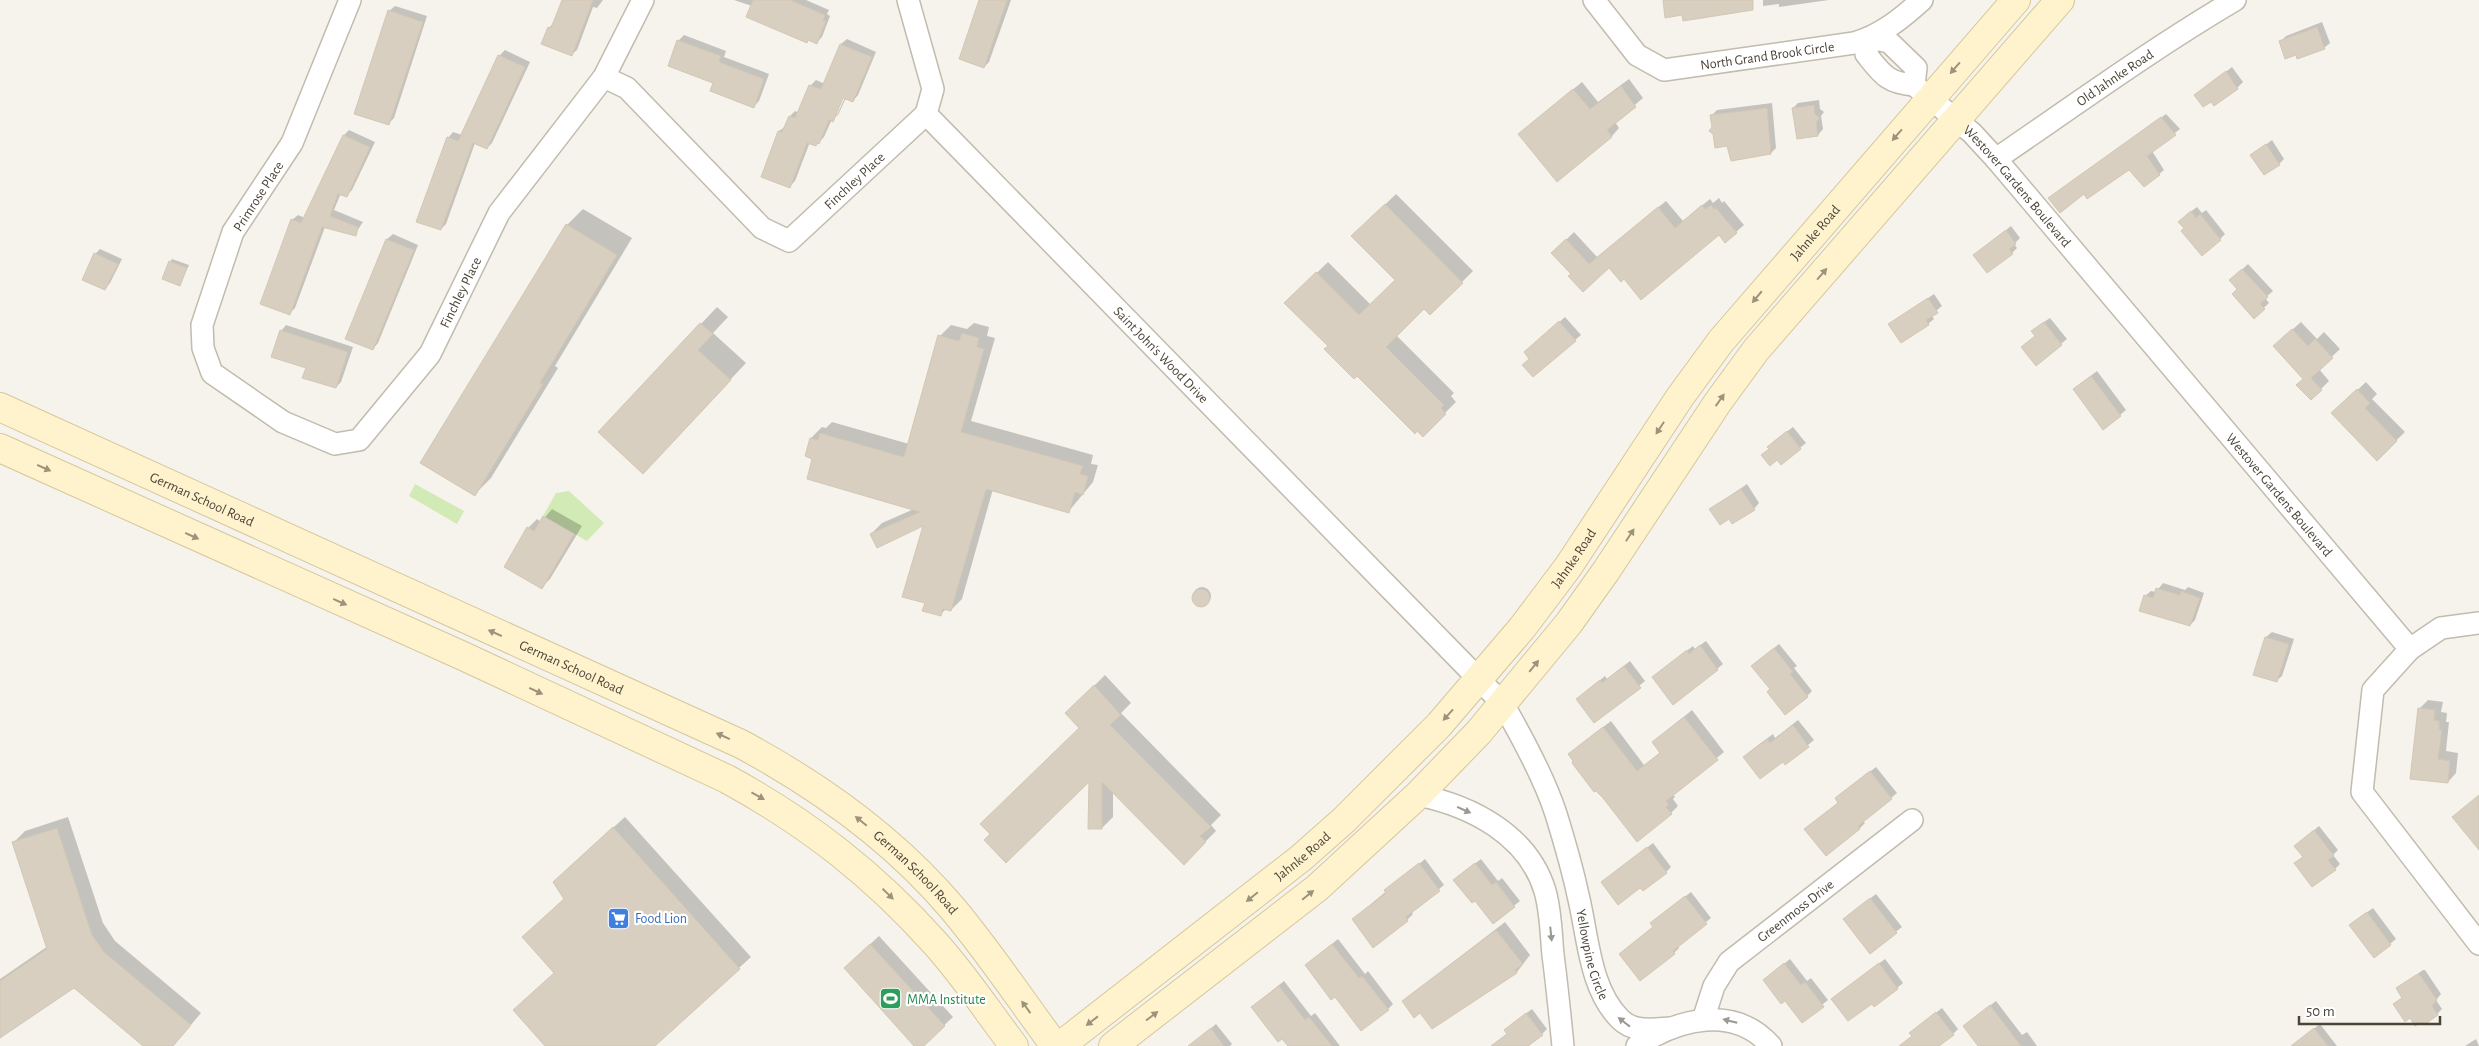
<svg xmlns="http://www.w3.org/2000/svg" width="2479" height="1046" viewBox="0 0 2479 1046" font-family="'Alegreya Sans',sans-serif">
<style>
.green{fill:#d2eab5}
.shadow{fill:#0003;fill-rule:evenodd}
.building{fill:#d8cfc1;stroke:#d3c7b4}
.lines{fill:none;stroke-linecap:round;stroke-linejoin:round}
.street-casing{stroke:#c2bbae;stroke-width:24}
.secondary-casing{stroke:#d6c79b;stroke-width:30}
.street{stroke:#fff;stroke-width:21}
.secondary{stroke:#fff3cd;stroke-width:28}
.oneway{fill:#9c937c}
.oneway2{fill:#9c9892}
.labels{text-anchor:middle;stroke-width:4.5;stroke-linejoin:round;paint-order:stroke}
.street-label{font-size:14px;fill:#4b4439;stroke:#fff}
.shop-label{font-size:14px;fill:#366cbe;stroke:#fff;text-anchor:start}
.leisure-label{font-size:14px;fill:#27864d;stroke:#fff;text-anchor:start}
</style>
<rect width="100%" height="100%" fill="#f6f3ec"/>
<!-- green -->
<path class="green" d="M415,484L464,511L457,524L409,496Z
M569,491L604,523L587,541L543,516L556,493Z"/>
<!-- shadow -->
<path class="shadow" d="M563,0H603L597,8L593,7L577,50L571,55L549,28L554,22Z
M734,0H806L829,10L827,14L830,16L822,37L817,42L752,6Z
M979,0H1011L989,62L984,67Z
M1763,0H1829L1779,7V4L1763,6Z
M395,6L427,16L394,118L388,124L389,11Z
M2322,22L2330,43L2324,48L2296,53L2280,42L2286,36Z
M684,35L726,51L724,57L769,74L759,101L754,106L714,82L678,41Z
M847,39L876,52L858,95L853,101L846,98L838,115L832,119L824,137L819,142H810L795,181L790,186L779,131L786,126L790,116L795,111L799,113L810,86L816,80L825,84L841,44ZM845,92L847,93L837,115H835Z
M505,50L530,62L492,143L487,148L475,143L446,224L441,229L448,138L453,132L462,135L499,56Z
M2232,67L2243,82L2237,88L2214,105L2211,100L2196,95Z
M1629,79L1643,98L1615,122L1619,128L1612,136L1557,180L1519,134L1582,82L1598,102Z
M1819,100L1820,109L1824,112L1821,116L1823,129L1818,135L1793,108L1798,103Z
M1772,103L1776,148L1771,153L1728,144L1714,127L1712,115L1717,110Z
M2166,114L2180,129L2152,151L2164,170L2159,174L2129,168L2084,192L2050,198Z
M349,130L375,142L352,190L347,195L341,193L334,210L363,222L355,234L325,227L295,308L289,314L292,220L298,215L305,218L344,135Z
M2272,140L2284,159L2279,164L2252,155Z
M1396,194L1473,271L1430,314L1424,307L1396,335L1454,393L1451,396L1456,402L1423,435L1286,303L1328,262L1371,305L1396,280L1353,236Z
M1719,198L1722,203L1724,201L1744,225L1736,232L1725,241L1719,234L1625,277L1609,266L1573,273L1553,253L1574,232L1597,257L1666,201L1683,221L1710,199L1713,203Z
M2197,207L2202,213L2206,210L2225,234L2220,239L2185,228V216Z
M583,209L632,238L555,366L558,368L491,478L475,494L567,225Z
M2011,226L2020,238L2014,244L2017,248L2012,253L1975,255Z
M393,234L418,245L378,343L373,349L347,338L387,239Z
M100,249L122,259L110,283L105,289L95,254Z
M172,259L189,265L180,284L170,262Z
M2248,264L2273,291L2265,298L2269,303L2254,317L2238,289L2236,275Z
M1934,294L1942,306L1931,315L1934,319L1928,324H1890Z
M717,307L728,317L713,333L746,363L659,456L599,432Z
M1565,317L1581,335L1533,375L1531,347Z
M2050,318L2067,339L2036,364L2038,326Z
M2301,322L2317,339L2324,332L2340,349L2319,369L2329,381L2311,399L2304,378L2283,338Z
M974,323L989,327L987,336L995,338L971,421L1093,455L1091,464L1098,465L1093,482L1069,511L993,489L962,599L951,610L947,608L940,615L926,602L925,524L871,534L882,523L914,509L814,458L811,438L822,427L826,428L832,422L909,444L940,336L951,325L967,329Z
M286,325L353,347L341,382L336,387L281,331Z
M2097,371L2126,410L2120,415L2080,384Z
M2366,382L2377,394L2372,399L2405,432L2377,459L2333,413Z
M1793,427L1806,443L1781,463L1770,448L1774,441Z
M1747,484L1759,503L1754,509L1729,517L1711,509Z
M552,509L582,526L550,579L542,587L506,566L528,528L537,519L541,522Z
M2163,583L2185,590L2188,587L2204,593L2195,620L2190,625L2145,596L2151,591L2156,592Z
M1193 596a9 9 0 1 1 18 0a9 9 0 1 1-18 0Z
M2272,632L2294,639L2282,676L2276,681L2254,674L2266,637Z
M1706,641L1723,664L1717,669L1659,672L1693,646L1695,649Z
M1779,644L1797,666L1794,668L1812,691L1807,696L1771,689L1758,661Z
M1630,661L1645,681L1595,722L1577,699L1605,676L1607,679Z
M1105,675L1131,703L1121,713L1221,815L1211,825L1216,831L1184,863L1113,791V817L1102,828L1080,728L1067,713Z
M2428,700L2443,702L2441,712L2447,713L2446,722H2449L2446,751L2458,753L2456,773L2448,782L2412,778L2419,709Z
M1692,710L1724,752L1673,794L1675,797L1673,799L1678,806L1671,813L1577,747L1611,721L1644,765L1661,752L1653,742Z
M1798,720L1814,740L1786,763L1783,760L1749,752L1773,734L1775,738Z
M1876,767L1897,793L1863,821L1865,823L1860,828L1811,824L1839,802L1842,793Z
M68,817L103,923L115,941L201,1013L173,1046H145L74,987L0,1037V979L48,946L14,842L25,831Z
M625,817L751,957L653,1046H547L555,972L523,937L565,898V871Z
M2319,826L2338,850L2333,855L2340,864L2335,869L2301,858L2304,856L2301,841Z
M1653,843L1671,867L1666,872L1641,886L1602,882Z
M1425,859L1444,885L1411,912L1413,914L1407,920L1374,946L1359,914Z
M1481,859L1498,881L1502,878L1520,901L1493,922L1460,875Z
M1691,892L1711,918L1678,945L1679,948L1674,953L1620,954L1654,926L1657,918Z
M1876,894L1902,927L1870,952L1850,914Z
M2373,908L2396,939L2374,957L2356,920Z
M1505,922L1530,955L1517,972L1432,1027L1420,1011L1403,1001Z
M879,936L953,1017L922,1046H915L853,960Z
M1338,939L1365,974L1368,971L1393,1004L1388,1009L1335,995L1306,965Z
M1790,959L1807,981L1811,978L1828,1000L1802,1021L1785,999L1764,980Z
M1885,959L1903,983L1897,988L1872,1002L1838,994Z
M2423,970H2425L2441,994L2436,1000L2442,1009L2437,1014L2410,1017L2395,1004L2403,997L2398,988Z
M1284,981L1311,1016L1315,1013L1340,1046H1289L1258,1002Z
M1996,1001L2022,1035L2027,1032L2037,1046H1980L1964,1026Z
M1942,1008L1958,1029L1953,1034L1937,1046H1900L1913,1035L1916,1028Z
M1532,1009L1547,1029L1542,1034L1526,1046H1491L1508,1033L1511,1025Z
M1216,1024L1232,1044L1230,1046H1190Z
M2320,1024L2337,1046H2293L2297,1042Z
M2476,1039L2479,1046H2465Z"/>
<!-- building -->
<path class="building" d="M562,0H593L572,56L541,44L548,27L551,28Z
M753,0H790L825,15L823,20L826,21L817,44L808,40L807,43L746,17Z
M979,0H1007L984,68L959,59Z
M1663,0H1753V10L1683,21L1682,15L1665,18Z
M388,10L423,22L389,125L354,114Z
M2317,27L2325,49L2297,59L2296,55L2285,59L2279,41Z
M677,40L721,56L719,62L764,79L754,108L710,91L713,83L668,66Z
M840,44L872,57L853,102L843,98L833,122L829,120L819,144L817,143L816,146L807,143L790,188L761,177L778,131L782,132L789,116L795,118L809,85L821,89Z
M498,55L525,67L487,149L473,143L441,230L416,222L447,137L458,141Z
M2226,71L2238,89L2214,106L2211,102L2203,107L2194,95Z
M1621,86L1636,107L1607,130L1612,137L1557,182L1518,134L1573,89L1590,109Z
M1814,105L1815,114L1820,118L1816,122L1818,136L1797,139L1792,108Z
M1767,108L1771,154L1731,161L1727,146L1715,148L1713,134L1709,131L1712,127L1710,115Z
M2161,117L2176,135L2147,156L2160,175L2144,187L2129,170L2087,199L2084,194L2060,213L2048,198Z
M343,135L370,147L347,197L338,194L330,216L358,227L356,236L322,227L290,315L260,304L291,219L301,223Z
M2266,144L2280,165L2264,175L2250,155Z
M1385,204L1463,283L1430,315L1424,309L1386,347L1444,405L1441,408L1446,414L1423,437L1417,431L1415,434L1357,376L1354,379L1324,349L1328,346L1284,303L1316,272L1359,315L1395,280L1351,236Z
M1702,205L1705,209L1711,205L1714,209L1716,208L1737,233L1725,243L1719,235L1641,300L1624,279L1621,282L1609,268L1583,292L1568,276L1571,274L1551,253L1566,239L1589,264L1658,207L1675,228Z
M2191,211L2196,218L2200,214L2221,240L2202,256L2181,231L2184,228L2178,222Z
M566,224L617,255L540,383L543,384L475,496L420,463Z
M2006,230L2016,244L2009,249L2013,254L1987,273L1973,255Z
M386,239L414,250L373,350L345,339Z
M94,253L118,264L105,290L82,280Z
M169,261L187,268L180,286L162,279Z
M2242,269L2268,297L2260,304L2265,309L2254,319L2232,294L2237,289L2229,280Z
M1928,298L1938,313L1926,320L1929,325L1901,343L1888,324Z
M1559,321L1576,341L1533,377L1522,365L1529,359L1524,352Z
M2044,322L2062,345L2036,366L2021,347L2035,336L2031,331Z
M700,323L713,334L698,350L731,380L643,474L598,432Z
M2292,329L2308,346L2315,339L2333,358L2311,378L2322,390L2311,400L2296,385L2303,379L2273,346Z
M280,330L348,352L336,388L302,378L306,368L271,357Z
M962,333L979,338L977,347L984,349L961,432L1083,466L1080,474L1088,476L1083,495L1075,492L1069,513L986,489L951,611L943,609L941,616L922,611L925,603L902,597L923,526L877,548L870,534L920,512L807,479L812,459L805,456L810,438L818,440L820,433L904,457L938,335L959,341Z
M2091,376L2121,416L2103,430L2073,389Z
M2357,389L2370,403L2365,408L2397,441L2377,461L2331,413Z
M1787,431L1801,449L1781,465L1777,460L1770,466L1761,455L1769,449L1767,447Z
M1741,489L1755,510L1732,524L1729,519L1720,525L1709,509Z
M543,516L574,534L542,589L504,567L527,527L534,531Z
M2156,588L2180,595L2181,591L2200,598L2190,626L2139,611L2144,595L2153,598Z
M1192 598a9 9 0 1 1 18 0a9 9 0 1 1-18 0Z
M2265,637L2289,644L2277,682L2253,675Z
M1700,645L1718,670L1673,705L1652,677L1687,650L1689,654Z
M1774,648L1793,672L1790,674L1808,697L1785,715L1767,692L1770,689L1751,666Z
M1624,666L1641,688L1594,723L1576,699L1600,680L1602,683Z
M1094,685L1121,715L1110,725L1211,827L1200,836L1206,842L1184,865L1102,782V829H1088L1089,782L1006,863L984,840L990,834L980,824L1079,728L1065,713Z
M2418,708L2435,710L2434,720L2439,721V730H2442L2438,759L2450,761L2448,783L2410,779Z
M1684,717L1718,760L1666,801L1669,805L1666,807L1672,814L1637,842L1603,798L1596,791L1594,792L1572,763L1573,761L1568,754L1603,727L1637,771L1660,753L1652,742Z
M1793,725L1809,747L1785,765L1783,762L1760,779L1743,757L1767,739L1770,743Z
M1870,771L1892,799L1858,826L1860,829L1826,856L1804,829L1838,803L1835,798Z
M2479,795V850L2452,817Z
M613,827L740,969L655,1046H545L513,1010L554,973L522,937L564,899L553,882Z
M57,828L92,935L104,952L191,1025L173,1046H143L74,988L0,1038V981L47,949L12,842Z
M2314,830L2334,856L2328,860L2336,870L2312,887L2294,863L2303,857L2294,846Z
M1647,847L1667,873L1643,891L1640,888L1618,905L1601,882Z
M1419,863L1440,891L1406,917L1408,921L1373,948L1352,919L1386,893L1384,890Z
M1475,863L1492,885L1496,882L1515,907L1493,924L1475,901L1472,903L1453,880Z
M1685,896L1707,924L1673,951L1675,954L1640,981L1619,954L1653,927L1650,923Z
M1870,898L1897,933L1870,954L1843,919Z
M2367,912L2391,945L2374,958L2349,925Z
M1496,930L1523,964L1515,970L1517,973L1432,1029L1420,1013L1414,1018L1402,1001Z
M870,944L945,1026L924,1046H914L844,968Z
M1332,944L1359,978L1362,976L1389,1010L1361,1031L1335,997L1331,1000L1305,965Z
M1784,963L1801,985L1805,982L1824,1007L1802,1023L1785,1001L1781,1004L1763,980Z
M1879,963L1898,989L1874,1007L1872,1004L1848,1021L1831,999Z
M2416,975H2420L2437,1000L2432,1006L2438,1015L2424,1025L2422,1022L2415,1026L2410,1018L2405,1022L2393,1004L2402,998L2396,988Z
M1279,986L1305,1020L1309,1017L1332,1046H1288L1282,1039L1278,1042L1251,1007Z
M1990,1005L2021,1046H1978L1963,1026Z
M1936,1012L1954,1035L1939,1046H1899L1912,1036L1909,1033Z
M1526,1013L1543,1035L1528,1046H1491L1507,1034L1504,1030Z
M1211,1028L1224,1046H1188Z
M2314,1028L2328,1046H2291Z"/>
<g class="lines">
<defs>
<g id="street">
<path id="s1" d="M350,0L292,143L233,232L202,325L203,348L212,373L283,422L335,444L359,440L430,354L499,213L604,77L643,0"/>
<path id="s2" d="M908,0L933,89L926,114L1503,704C1522,737 1544,777 1556,814C1564,840 1572,867 1578,895C1588,935 1589,988 1620,1019C1634,1033 1653,1029 1671,1028"/>
<path id="s3" d="M1594,0L1637,55L1664,70L1854,43C1881,35 1901,19 1922,0"/>
<path d="M1871,38L1889,42L1916,68L1914,85C1887,83 1882,74 1866,54Z"/>
<path id="s4" d="M604,77L627,88L762,228L789,241L926,114"/>
<path id="s5" d="M1914,85L1972,133L1996,159L2410,649L2373,690L2362,792L2479,944"/>
<path id="s6" d="M1996,159C2075,105 2152,49 2235,0"/>
<path d="M2410,649L2441,628L2479,623"/>
<path d="M1418,795C1472,806 1528,835 1545,891C1551,912 1551,934 1553,955C1557,985 1560,1016 1563,1046"/>
<path id="s7" d="M1703,1020L1714,986L1729,962L1912,820"/>
<path d="M1637,1046C1678,1019 1734,1004 1771,1046"/>
</g>
<g id="secondary">
<path id="s8" d="M0,407L741,744C821,787 894,839 953,909C989,952 1021,1000 1055,1046"/>
<path d="M0,448L463,656L727,779C809,824 873,874 935,943C964,975 988,1012 1014,1046"/>
<path id="s9" d="M1060,1046L1301,858L1344,820L1439,725L1522,628L1568,567L1680,397L1721,341L2016,0"/>
<path d="M1113,1046L1317,888L1418,795L1479,732L1569,623L1606,571L1718,402L1756,350L2060,0"/>
</g>
</defs>
<!-- street casing -->
<use href="#street" class="street-casing"/>
<!-- secondary casing -->
<use href="#secondary" class="secondary-casing"/>
<!-- street -->
<use href="#street" class="street"/>
<!-- secondary -->
<use href="#secondary" class="secondary"/>
</g>
<!-- one-way arrows -->
<defs><path id="oneway-solid" d="M-6-.8H1V-3.2L6.5 0L1 3.2V.8H-6Z" transform="scale(1.25)"/></defs>
<g class="oneway">
<use href="#oneway-solid" transform="translate(1955 68) rotate(131)"/>
<use href="#oneway-solid" transform="translate(1897 135) rotate(131)"/>
<use href="#oneway-solid" transform="translate(1822 274) rotate(-49)"/>
<use href="#oneway-solid" transform="translate(1757 297) rotate(130)"/>
<use href="#oneway-solid" transform="translate(1720 400) rotate(-55)"/>
<use href="#oneway-solid" transform="translate(1660 428) rotate(123)"/>
<use href="#oneway-solid" transform="translate(44 468) rotate(24)"/>
<use href="#oneway-solid" transform="translate(1630 535) rotate(-57)"/>
<use href="#oneway-solid" transform="translate(192 536) rotate(24)"/>
<use href="#oneway-solid" transform="translate(340 602) rotate(24)"/>
<use href="#oneway-solid" transform="translate(495 633) rotate(-156)"/>
<use href="#oneway-solid" transform="translate(1534 666) rotate(-51)"/>
<use href="#oneway-solid" transform="translate(536 691) rotate(25)"/>
<use href="#oneway-solid" transform="translate(1448 715) rotate(132)"/>
<use href="#oneway-solid" transform="translate(723 736) rotate(-156)"/>
<use href="#oneway-solid" transform="translate(758 796) rotate(29)"/>
<use href="#oneway-solid" transform="translate(861 821) rotate(-141)"/>
<use href="#oneway-solid" transform="translate(888 894) rotate(44)"/>
<use href="#oneway-solid" transform="translate(1308 895) rotate(-39)"/>
<use href="#oneway-solid" transform="translate(1252 897) rotate(141)"/>
<use href="#oneway-solid" transform="translate(1026 1007) rotate(-126)"/>
<use href="#oneway-solid" transform="translate(1152 1016) rotate(-37)"/>
<use href="#oneway-solid" transform="translate(1092 1021) rotate(142)"/>
</g>
<g class="oneway2">
<use href="#oneway-solid" transform="translate(1464 810) rotate(24)"/>
<use href="#oneway-solid" transform="translate(1551 934) rotate(84)"/>
<use href="#oneway-solid" transform="translate(1730 1021) rotate(-166)"/>
<use href="#oneway-solid" transform="translate(1624 1022) rotate(-142)"/>
</g>
<!-- icons -->
<defs>
<symbol id="supermarket-square" viewBox="-11 -11 22 22"><rect x="-9" y="-9" width="18" height="18" rx="4" fill="#3f7fe0" stroke="#fff"/><path d="M-6-5.5h2.5l.6 2H6L4.5 2H-2.5L-4.4-4H-6ZM-1.5 3.2a1.3 1.3 0 1 0 .1 0ZM3 3.2a1.3 1.3 0 1 0 .1 0Z" fill="#fff"/></symbol>
<symbol id="stadium-square" viewBox="-11 -11 22 22"><rect x="-9" y="-9" width="18" height="18" rx="4" fill="#2e9e5b" stroke="#fff"/><path d="M0-5a6.5 5 0 1 0 0 10a6.5 5 0 1 0 0-10ZM-3.5-1.8h7v3.6h-7Z" fill="#fff"/></symbol>
</defs>
<g fill-rule="evenodd">
<use href="#supermarket-square" x="606" y="906" width="25" height="25"/>
<use href="#stadium-square" x="878" y="986" width="25" height="25"/>
</g>
<g class="labels">
<!-- street labels -->
<g class="street-label">
<text dy="5" stroke="none"><textPath href="#s3" startOffset="205">North Grand Brook Circle</textPath></text>
<text dy="5" stroke="none"><textPath href="#s6" startOffset="144">Old Jahnke Road</textPath></text>
<text dy="5" stroke="none"><textPath href="#s4" startOffset="339">Finchley Place</textPath></text>
<text dy="5" stroke="none"><textPath href="#s5" startOffset="145">Westover Gardens Boulevard</textPath></text>
<text transform="translate(258 196) rotate(-57)" y="5">Primrose Place</text>
<text dy="5" stroke="none"><textPath href="#s9" startOffset="1118">Jahnke Road</textPath></text>
<text dy="5" stroke="none"><textPath href="#s1" startOffset="756">Finchley Place</textPath></text>
<text dy="5" stroke="none"><textPath href="#s2" startOffset="455">Saint John's Wood Drive</textPath></text>
<text dy="5" stroke="none"><textPath href="#s5" startOffset="550">Westover Gardens Boulevard</textPath></text>
<text dy="5" stroke="none"><textPath href="#s8" startOffset="222">German School Road</textPath></text>
<text dy="5" stroke="none"><textPath href="#s9" startOffset="712">Jahnke Road</textPath></text>
<text dy="5" stroke="none"><textPath href="#s8" startOffset="628">German School Road</textPath></text>
<text dy="5" stroke="none"><textPath href="#s9" startOffset="308">Jahnke Road</textPath></text>
<text dy="5" stroke="none"><textPath href="#s8" startOffset="1032">German School Road</textPath></text>
<text dy="5" stroke="none"><textPath href="#s7" startOffset="148">Greenmoss Drive</textPath></text>
<text dy="5" stroke="none"><textPath href="#s2" startOffset="1211">Yellowpine Circle</textPath></text>
</g>
<!-- shop labels -->
<g class="shop-label">
<text x="635" y="923">Food Lion</text>
</g>
<!-- leisure labels -->
<g class="leisure-label">
<text x="907" y="1004">MMA Institute</text>
</g>
</g>
<!-- scale -->
<path d="M2299 1016v8h141v-8" fill="none" stroke="#4b4439" stroke-width="2.5"/>
<text x="2306" y="1016" font-size="15" fill="#4b4439" stroke="#ffffff" stroke-width="4" paint-order="stroke">50 m</text>
</svg>
